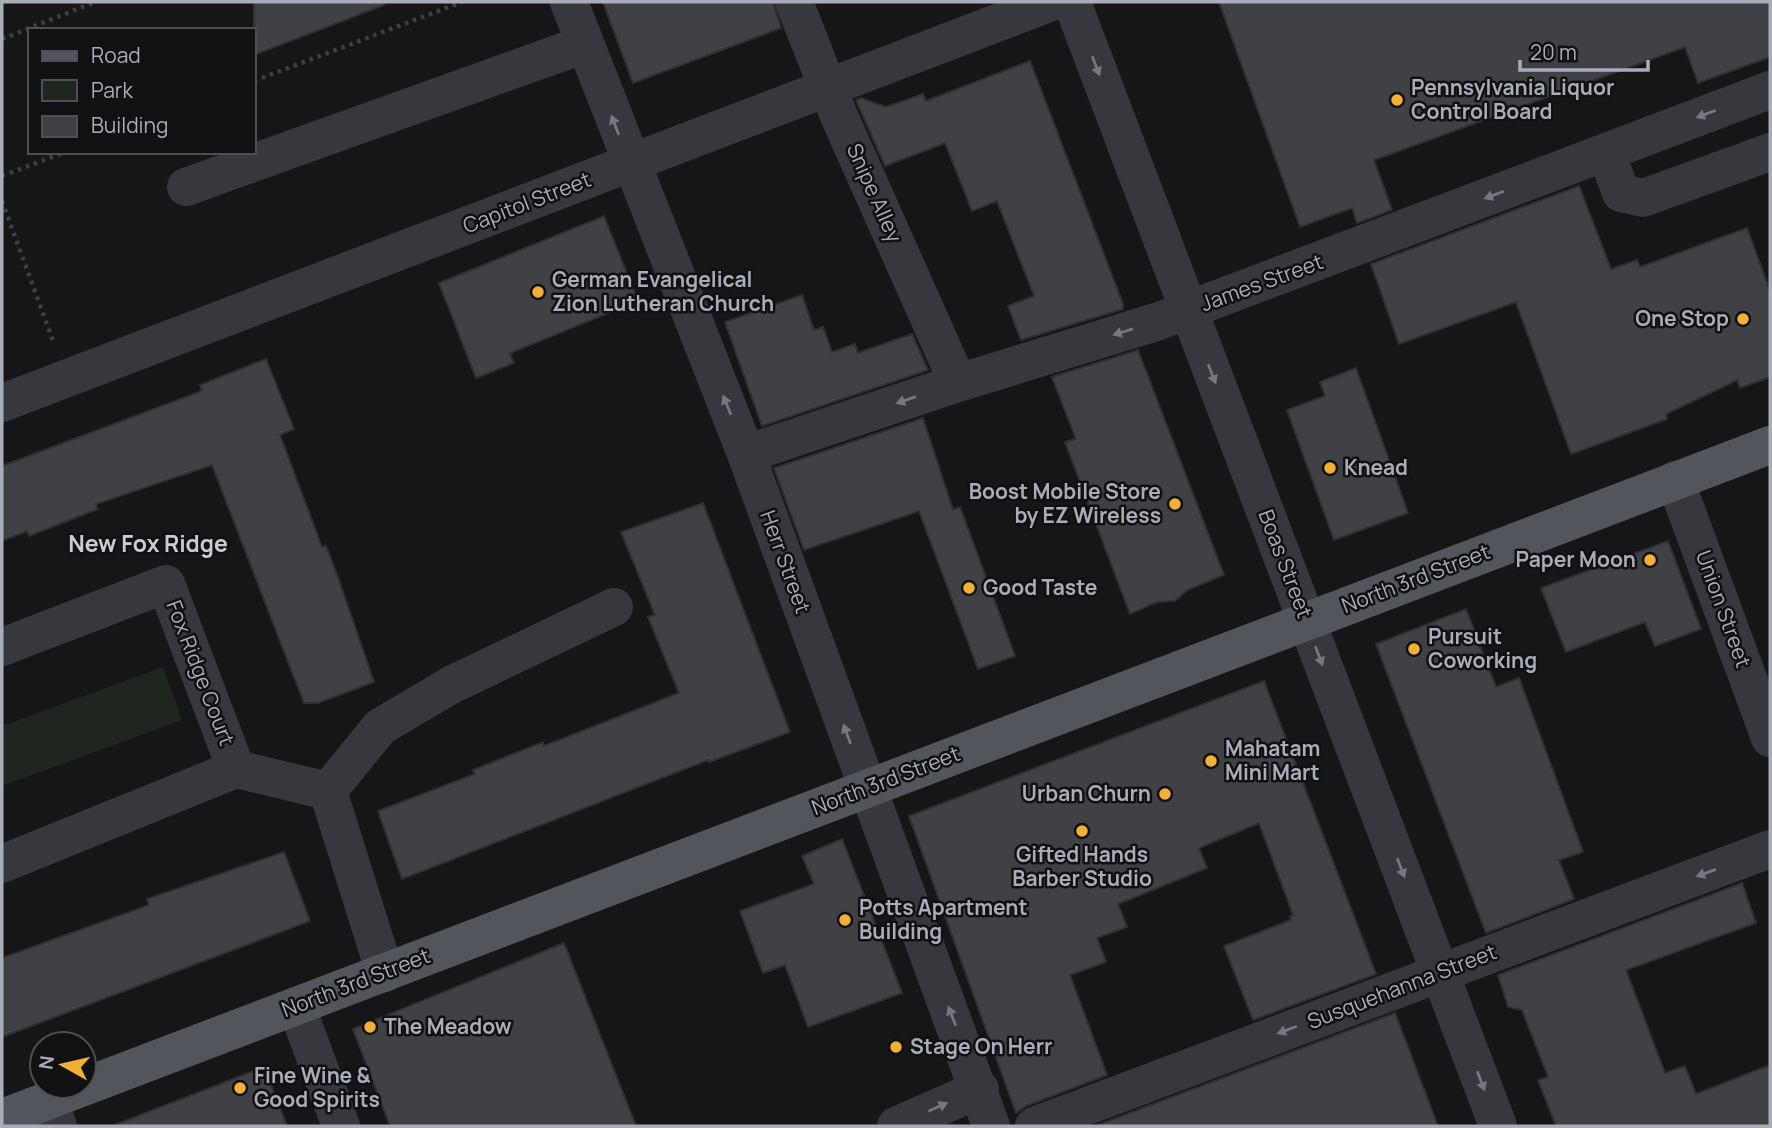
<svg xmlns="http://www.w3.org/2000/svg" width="1772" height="1128" viewBox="0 0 1772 1128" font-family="Manrope,sans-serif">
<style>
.green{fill:#1e261f}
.building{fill:#404145;stroke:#303034;stroke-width:2}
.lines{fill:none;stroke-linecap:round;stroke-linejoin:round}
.path{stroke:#3d3f44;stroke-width:4.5;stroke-dasharray:3.5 5;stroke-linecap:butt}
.minor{stroke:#37383d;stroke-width:38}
.major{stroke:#53555c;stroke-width:38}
.oneway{fill:#757881}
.poi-dot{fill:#f2b134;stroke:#111113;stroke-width:2.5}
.labels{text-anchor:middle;stroke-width:5;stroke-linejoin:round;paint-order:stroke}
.poi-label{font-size:21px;font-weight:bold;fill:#a8adb8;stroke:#111113;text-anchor:start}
.street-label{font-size:21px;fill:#a8adb8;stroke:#111113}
.neighbourhood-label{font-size:23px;font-weight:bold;fill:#c9ccd4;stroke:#111113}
</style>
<rect width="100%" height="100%" fill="#161618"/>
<!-- green -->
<path class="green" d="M163,667L182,720L2,786V726Z"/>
<!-- building -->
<path class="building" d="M254,2H384V5L254,55Z
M603,2H773L781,28L633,83Z
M1219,2H1770V57L1698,83L1685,47L1374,160L1392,210L1357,223L1352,208L1300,227Z
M1030,61L1123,304V309L1021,340L1008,306L1034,296L997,201L972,211L945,143L885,166L856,100L861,98L886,107L923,94L926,101Z
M1579,186L1611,269L1637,260L1640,267L1747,228L1770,291V377L1740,388L1737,380L1666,414L1667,419L1571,454L1516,302L1399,344L1371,264Z
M604,216L638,301L510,353L514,363L476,378L439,283Z
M802,295L814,330L823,327L832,352L855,344L858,353L912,334L928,370L762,426L725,322Z
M1138,350L1224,575L1187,590L1175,601L1157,602L1130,614L1065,442L1076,439L1052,377Z
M266,359L294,429L280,435L322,547L326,546L339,580L374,682L318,703H304L212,465L96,504L98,509L29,536L27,531L2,541V466L202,391L200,385Z
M1356,368L1408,513L1334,540L1287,410L1325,396L1320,382Z
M923,418L953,510L960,507L1015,656L978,669L919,511L804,550L774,468Z
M703,503L790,732L709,762L708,760L402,879L378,811L475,774L473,770L543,742L544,746L679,693L648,617L655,615L621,532Z
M1668,541L1701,629L1655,646L1645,622L1566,652L1541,588Z
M1466,609L1496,687L1519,678L1583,852L1559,860L1574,899L1486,933L1376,644Z
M1264,681L1376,974L1253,1020L1224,946L1291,920L1290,916L1293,915L1259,823L1199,848L1207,868L1118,904L1127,927L1097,938L1106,962L1070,975L1107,1075L1026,1106L1016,1113L909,816Z
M842,839L902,993L808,1027L785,965L763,973L740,911L814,884L802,856Z
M284,852L310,921L2,1037V958L149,905L147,899Z
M1742,883L1756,923L1626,970L1665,1073L1685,1066L1696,1094L1770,1065V1126H1556L1538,1080L1548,1077L1522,1010L1508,1007L1498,975Z
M564,943L636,1126H390L353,1029Z
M1395,1013L1438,1126H1095Z
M264,1067L287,1126H118L117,1124Z"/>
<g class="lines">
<!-- path -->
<path class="path" d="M2,39L95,2
M254,81L462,2
M2,176L65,152
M2,201L53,341"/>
<!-- minor -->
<path class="minor" d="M569,2L746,454L991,1126
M794,2L839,116L958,383
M1072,2L1498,1126
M1606,152L1621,193L1643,198L1770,152
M186,187L585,44
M2,403L1052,2
M746,454L958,383L1159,321L1770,90
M1675,480L1770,738
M2,647L166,584L236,769L2,864
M236,769L328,791
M385,973L328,791L380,727L451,685L614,607
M296,1006L341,1126
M48,1101L58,1126
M896,1126L980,1089
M1034,1126L1770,849"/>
<!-- major -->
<path class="major" d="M2,1118L1770,445"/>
</g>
<!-- one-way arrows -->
<defs><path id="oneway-solid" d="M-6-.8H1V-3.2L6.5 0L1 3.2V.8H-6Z" transform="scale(1.75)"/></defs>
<g class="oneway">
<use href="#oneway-solid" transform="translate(1096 66) rotate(69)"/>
<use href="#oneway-solid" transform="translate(1706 114) rotate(159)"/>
<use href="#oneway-solid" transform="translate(615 125) rotate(-111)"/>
<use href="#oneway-solid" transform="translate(1494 195) rotate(159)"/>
<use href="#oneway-solid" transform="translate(1123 332) rotate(163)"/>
<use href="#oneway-solid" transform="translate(1212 374) rotate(69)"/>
<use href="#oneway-solid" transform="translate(906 400) rotate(161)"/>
<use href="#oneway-solid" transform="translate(727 405) rotate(-112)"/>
<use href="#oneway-solid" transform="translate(1319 656) rotate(69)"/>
<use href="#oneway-solid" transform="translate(847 734) rotate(-110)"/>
<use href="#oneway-solid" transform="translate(1401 868) rotate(69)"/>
<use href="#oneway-solid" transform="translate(1706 873) rotate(160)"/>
<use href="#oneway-solid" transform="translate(952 1016) rotate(-111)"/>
<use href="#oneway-solid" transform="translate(1287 1030) rotate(159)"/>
<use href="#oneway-solid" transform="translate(1481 1081) rotate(69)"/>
<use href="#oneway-solid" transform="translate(938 1107) rotate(-24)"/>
</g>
<!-- markers -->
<g class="poi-dot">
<circle cx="1397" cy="100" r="7"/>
<circle cx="538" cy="292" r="7"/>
<circle cx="1743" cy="319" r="7"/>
<circle cx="1330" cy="468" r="7"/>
<circle cx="1175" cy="504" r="7"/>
<circle cx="1650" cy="560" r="7"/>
<circle cx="969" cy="588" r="7"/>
<circle cx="1414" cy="649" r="7"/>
<circle cx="1211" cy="761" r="7"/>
<circle cx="1165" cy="794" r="7"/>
<circle cx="1082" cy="831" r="7"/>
<circle cx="845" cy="920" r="7"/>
<circle cx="370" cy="1027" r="7"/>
<circle cx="896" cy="1047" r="7"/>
<circle cx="240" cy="1088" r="7"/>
</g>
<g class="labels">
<!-- poi labels -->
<g class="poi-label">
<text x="1411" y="95">Pennsylvania Liquor<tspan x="1411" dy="24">Control Board</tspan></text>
<text x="552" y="287">German Evangelical<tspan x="552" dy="24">Zion Lutheran Church</tspan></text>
<text x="1729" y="326" text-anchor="end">One Stop</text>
<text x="1344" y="475">Knead</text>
<text x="1161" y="499" text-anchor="end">Boost Mobile Store<tspan x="1161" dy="24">by EZ Wireless</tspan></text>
<text x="1636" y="567" text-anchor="end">Paper Moon</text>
<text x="983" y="595">Good Taste</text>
<text x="1428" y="644">Pursuit<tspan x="1428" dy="24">Coworking</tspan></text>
<text x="1225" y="756">Mahatam<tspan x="1225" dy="24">Mini Mart</tspan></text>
<text x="1151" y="801" text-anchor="end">Urban Churn</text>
<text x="1082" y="862" text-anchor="middle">Gifted Hands<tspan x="1082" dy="24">Barber Studio</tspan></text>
<text x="859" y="915">Potts Apartment<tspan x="859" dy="24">Building</tspan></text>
<text x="384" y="1034">The Meadow</text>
<text x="910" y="1054">Stage On Herr</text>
<text x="254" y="1083">Fine Wine &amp;<tspan x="254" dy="24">Good Spirits</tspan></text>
</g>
<!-- street labels -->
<g class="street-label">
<text transform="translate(874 193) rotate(66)" y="7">Snipe Alley</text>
<text transform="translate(527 203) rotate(-21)" y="7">Capitol Street</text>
<text transform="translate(1262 283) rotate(-20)" y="7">James Street</text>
<text transform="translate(785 562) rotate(70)" y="7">Herr Street</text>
<text transform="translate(1285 564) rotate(69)" y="7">Boas Street</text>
<text transform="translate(1416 579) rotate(-21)" y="7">North 3rd Street</text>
<text transform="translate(1723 609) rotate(70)" y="7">Union Street</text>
<text transform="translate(200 673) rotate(69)" y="7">Fox Ridge Court</text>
<text transform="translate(886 781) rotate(-21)" y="7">North 3rd Street</text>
<text transform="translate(356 983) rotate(-21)" y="7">North 3rd Street</text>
<text transform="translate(1402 987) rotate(-21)" y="7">Susquehanna Street</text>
</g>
<!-- neighbourhood labels -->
<g class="neighbourhood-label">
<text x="148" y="552">New Fox Ridge</text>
</g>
</g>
<!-- border -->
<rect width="1772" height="1128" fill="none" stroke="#a8adb8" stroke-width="7"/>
<!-- legend -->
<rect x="28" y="28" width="228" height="126" fill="#111113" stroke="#4d4f55" stroke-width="2"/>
<rect x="42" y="51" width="35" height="10" fill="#53555c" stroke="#4d4f55" stroke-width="2"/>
<text x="91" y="63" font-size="21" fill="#a8adb8">Road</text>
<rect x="42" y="80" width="35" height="21" fill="#1e261f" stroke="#4d4f55" stroke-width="2"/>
<text x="91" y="98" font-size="21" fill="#a8adb8">Park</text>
<rect x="42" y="116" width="35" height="21" fill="#404145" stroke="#4d4f55" stroke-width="2"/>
<text x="91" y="133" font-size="21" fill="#a8adb8">Building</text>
<!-- north arrow -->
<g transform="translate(63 1065) rotate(278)"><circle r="33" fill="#111113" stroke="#4d4f55" stroke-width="2"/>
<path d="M0-5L12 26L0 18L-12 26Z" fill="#f2b134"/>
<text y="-10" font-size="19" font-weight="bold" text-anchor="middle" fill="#a8adb8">N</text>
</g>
<!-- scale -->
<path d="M1520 60v10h128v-10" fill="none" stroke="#a8adb8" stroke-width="3.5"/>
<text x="1530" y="60" font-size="21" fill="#a8adb8" stroke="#111113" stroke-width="5" paint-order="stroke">20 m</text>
</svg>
